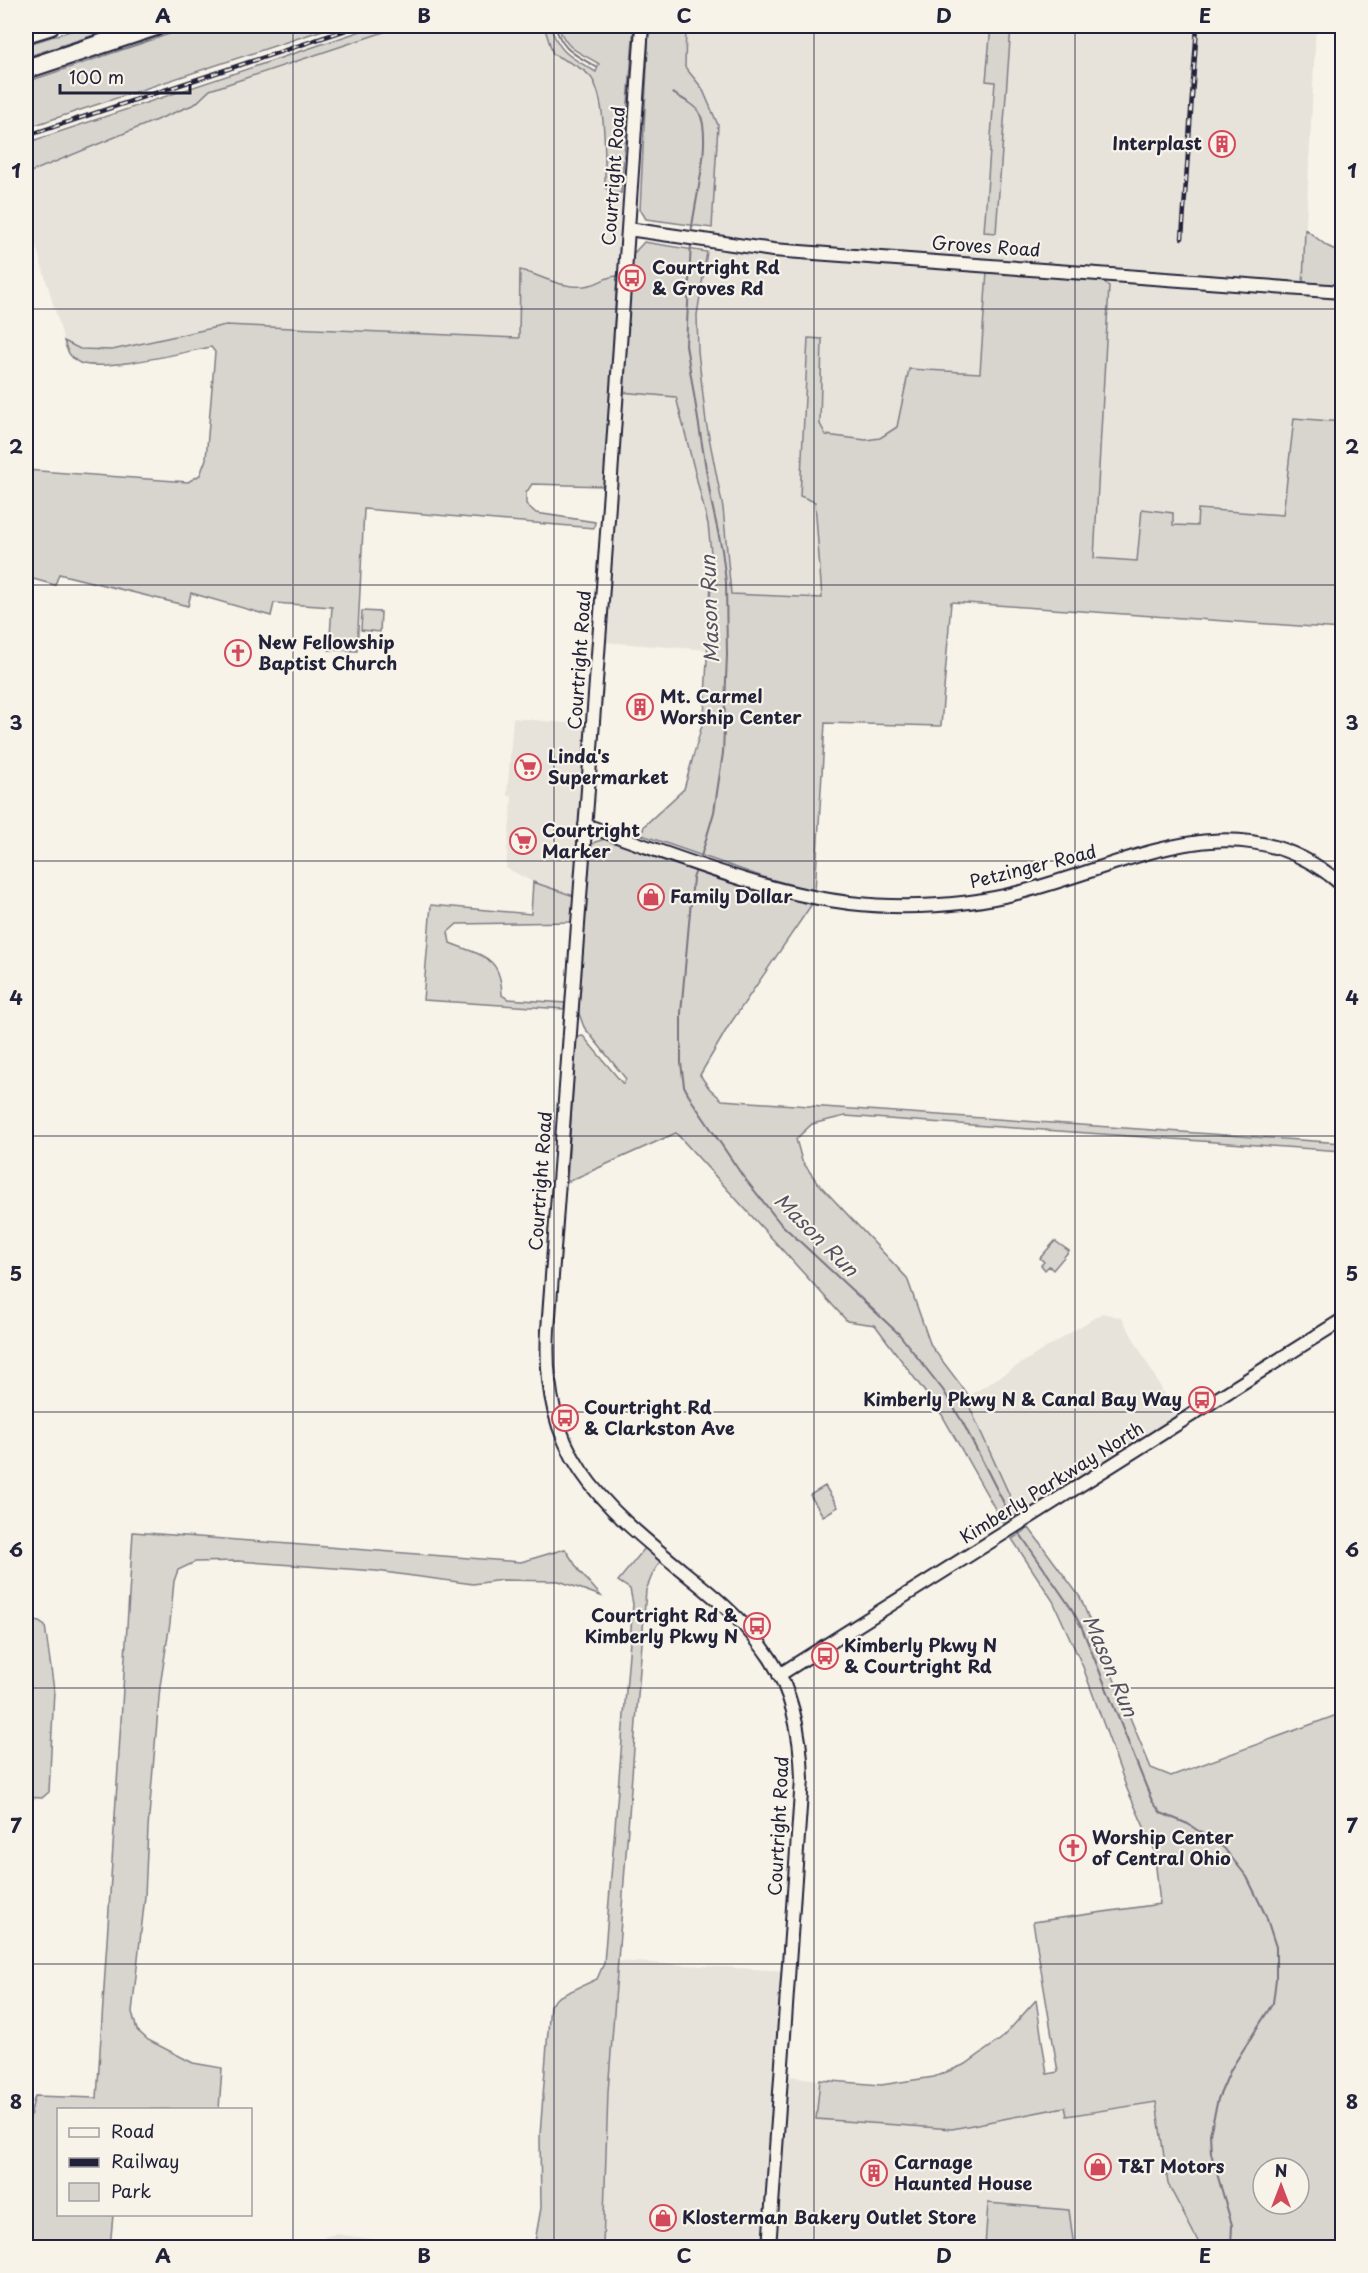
<svg xmlns="http://www.w3.org/2000/svg" width="1368" height="2273" viewBox="0 0 1368 2273" font-family="'Playpen Sans',sans-serif">
<style>
.built{fill:#e7e3db}
.green{fill:#d8d5cf;stroke:#7d7c85;stroke-width:1.5;fill-rule:evenodd}
.lines{fill:none;stroke-linecap:round;stroke-linejoin:round}
.stream{stroke:#76747f;stroke-width:2}
.minor-casing{stroke:#22223b;stroke-width:16}
.highway-casing{stroke:#22223b;stroke-width:22}
.minor{stroke:#f7f3e8;stroke-width:12}
.highway{stroke:#f7f3e8;stroke-width:18}
.rail-casing{stroke:#22223b;stroke-width:4.5}
.rail{stroke:#f7f3e8;stroke-width:2;stroke-dasharray:7;stroke-linecap:butt}
.grid{fill:none;stroke:#22223b;stroke-width:1.5;stroke-opacity:0.55}
.labels{text-anchor:middle;stroke-width:4.5;stroke-linejoin:round;paint-order:stroke}
.poi-label{font-size:18px;font-weight:bold;fill:#22223b;stroke:#f7f3e8;text-anchor:start}
.street-label{font-size:18px;fill:#22223b;stroke:#f7f3e8}
.water-label{font-size:20px;font-style:italic;fill:#535263;stroke:#f7f3e8}
.neatline{fill:none;stroke:#22223b;stroke-width:2}
.grid-label{font-size:20px;text-anchor:middle;font-weight:bold;fill:#22223b}
</style>
<rect width="100%" height="100%" fill="#f7f3e8"/>
<filter id="ink" filterUnits="userSpaceOnUse"><feTurbulence type="fractalNoise" baseFrequency=".0167" numOctaves="2"/><feDisplacementMap in="SourceGraphic" scale="12" xChannelSelector="R" yChannelSelector="G"/><feConvolveMatrix kernelMatrix="1 2 1 2 8 2 1 2 1" color-interpolation-filters="sRGB"/></filter>
<g filter="url(#ink)">
<!-- built -->
<path class="built" d="M402,26H544L553,54L588,74L597,86L603,123L606,150L605,188L614,193H621L617,276L606,277L591,285L557,284L534,274L519,338L226,325L112,350L80,349L64,341L26,212V174L195,104L210,90Z
M686,26H991L986,81L995,82L984,232L996,233L1011,26H1316L1303,283L1342,286V422L1294,418L1283,515L1198,509L1197,526L1172,525L1137,561L1094,558L1109,287L985,291L980,374L909,369L897,427L880,438L866,440L826,435L820,424L822,340L808,338L815,502L822,599L731,594L723,508L706,422L698,351L697,315L712,228L718,125L685,67Z
M621,392L676,397L708,524L712,562L709,650L603,642Z
M513,718L587,725L574,896L533,882L506,868L512,797L507,795Z
M1102,1313L1122,1318L1180,1422L1024,1520L1018,1514L969,1408V1396Z
M617,1961L788,1971L781,2075L820,2080L816,2119L952,2129L1065,2107L1067,2116L1156,2102L1168,2184L1201,2247H1074L1069,2210L988,2203L985,2247L603,2248L608,2092Z
M335,2234L423,2246L426,2247L323,2248L324,2237Z"/>
<!-- green -->
<path class="green" d="M85,26H122L26,57V45Z
M193,26H335L26,128V82Z
M376,26H402L210,90L195,104L26,174V143Z
M544,26H550C561,55 570,56 596,72L599,64C577,50 568,52 558,26H634L621,193H614L605,188C605,163 607,93 589,75C580,66 564,60 553,54Z
M649,26H686L685,67L702,88L718,125L712,228L646,219L640,209Z
M991,26H1011L996,233L984,232L995,82L986,81Z
M1305,229L1327,246L1342,253V286L1303,284Z
M644,242L707,252L697,315L698,351L706,422L723,508L731,594L822,598L815,502L800,496L808,338L822,339L820,424L826,435L866,440L880,438L897,427L909,369L980,373L987,271L1103,280L1109,287L1094,558L1137,561L1142,509L1173,513V525L1197,526L1198,509L1283,515L1294,418L1342,422V629L951,602L941,726L825,723L815,891L766,878L642,835L644,826L684,789L704,718L712,562L708,524L676,397L621,392L632,255Z
M520,270C543,276 565,291 590,285C601,283 603,277 617,276L605,486L532,484L526,493V504L536,513L595,522L594,528L364,509L357,651L329,650L332,607L274,603L271,616L191,593L188,606L59,574L55,585L26,577V470L188,482L200,475L206,459L215,352L211,347C184,352 103,372 80,363C70,358 67,351 64,341L80,349L112,350L226,325L519,338Z
M362,611L381,612L380,632L361,630Z
M605,839L717,879L812,904L728,1027L700,1075L709,1088L722,1100L1342,1143V1151L845,1116L812,1124L796,1139L802,1161L817,1182L907,1278L931,1346L969,1396L970,1408L1018,1514L1003,1523L942,1415L875,1325L847,1321L676,1133L567,1182L576,1037L583,1036L623,1084L626,1079L584,1027L576,1006L589,848L595,842Z
M533,882L574,896L572,922L457,924L448,932L450,943C481,956 501,955 502,995L508,999L565,1003L564,1009L423,1000L431,905L531,914Z
M1055,1241L1069,1251L1053,1270L1049,1266L1045,1270L1041,1265L1044,1262L1040,1258Z
M825,1486L838,1507L823,1516L810,1495Z
M1029,1528L1080,1597L1151,1768L1171,1776L1342,1713V2247H1201L1168,2184L1156,2102L1067,2116L1065,2107L952,2129L816,2119L820,2080L881,2085L934,2077L966,2064L1001,2039L1036,2000L1047,2074L1058,2072L1033,1922L1160,1904L1154,1849L1127,1789L1083,1667L1053,1601L1012,1539ZM1263,2168H1299V2204H1263Z
M133,1532L521,1562L565,1549L580,1572L601,1596L559,1581L502,1580L473,1584L376,1571L238,1561L195,1562L178,1570L174,1581L170,1623L160,1686L148,1828L145,1896L132,2012L137,2030L148,2040L193,2063L222,2068L219,2109L58,2110V2214L113,2215L110,2247H26C25,2202 22,2138 35,2096L97,2098Z
M645,1548L660,1562L653,1573L646,1590L608,2092L603,2247H534L541,2208L540,2135L550,2005L558,1997L597,1979L604,1963L633,1604L630,1589L618,1581Z
M35,1621L39,1622L45,1626L54,1690L49,1792L42,1798L26,1797V1626Z
M988,2203L1069,2210L1074,2247H985Z"/>
<g class="lines">
<!-- stream -->
<path class="stream" d="M555,26C563,51 573,53 596,67
M673,93C680,98 695,104 699,112C713,137 694,204 691,234
M691,242L686,345L711,500L722,550L726,582L727,655L723,753L714,812L700,860
M697,868L693,878L681,1013V1063L684,1086L692,1101L742,1175L780,1223L899,1334L943,1390L963,1423L1014,1523
M1018,1531L1071,1608L1082,1628L1152,1801L1161,1813L1188,1824L1224,1848L1247,1877L1266,1916L1276,1947V1979L1273,2003L1231,2069L1218,2099L1210,2134L1211,2153L1232,2225L1231,2248"/>
<defs>
<path id="minor" d="M642,26L608,519L548,1330C541,1457 600,1503 690,1577C720,1601 748,1625 770,1658C793,1693 801,1738 802,1779L769,2248
M628,229L773,250L1342,292
M585,825C683,858 787,904 891,906C934,907 979,903 1021,892C1132,864 1239,795 1342,885
M779,1675L1342,1320"/>
<path id="highway" d="M26,33L49,26
M26,69L156,26"/>
</defs>
<!-- minor casing -->
<use href="#minor" class="minor-casing"/>
<!-- highway casing -->
<use href="#highway" class="highway-casing"/>
<!-- minor -->
<use href="#minor" class="minor"/>
<!-- highway -->
<use href="#highway" class="highway"/>
<defs>
<path id="rail" d="M26,136L358,26
M1182,238L1197,26"/>
</defs>
<!-- rail casing -->
<use href="#rail" class="rail-casing"/>
<!-- rail -->
<use href="#rail" class="rail"/>
</g>
</g>
<!-- grid -->
<path class="grid" d="M293,26V2248M554,26V2248M814,26V2248M1075,26V2248M26,309H1342M26,585H1342M26,861H1342M26,1136H1342M26,1412H1342M26,1688H1342M26,1964H1342"/>
<!-- icons -->
<defs>
<symbol id="building-ring" viewBox="-11 -11 22 22"><circle r="9.5" fill="#f7f3e8" stroke="#d1495b" stroke-width="1.5"/><path d="M-4-6H4V6H1V3H-1V6H-4ZM-2.5-4.3h1.7v1.8h-1.7ZM.8-4.3h1.7v1.8H.8ZM-2.5-1h1.7V.8h-1.7ZM.8-1h1.7V.8H.8Z" fill="#d1495b"/></symbol>
<symbol id="bus-ring" viewBox="-11 -11 22 22"><circle r="9.5" fill="#f7f3e8" stroke="#d1495b" stroke-width="1.5"/><path d="M-5-6H5V4H4V6H2V4H-2V6H-4V4H-5ZM-3.5-4V0h7V-4ZM-3.5 1.2v1.5H-2V1.2ZM2 1.2v1.5H3.5V1.2Z" fill="#d1495b"/></symbol>
<symbol id="church-ring" viewBox="-11 -11 22 22"><circle r="9.5" fill="#f7f3e8" stroke="#d1495b" stroke-width="1.5"/><path d="M-1.2-6h2.4v3.5h3.3v2.4h-3.3V6h-2.4V-.1h-3.3v-2.4h3.3Z" fill="#d1495b"/></symbol>
<symbol id="supermarket-ring" viewBox="-11 -11 22 22"><circle r="9.5" fill="#f7f3e8" stroke="#d1495b" stroke-width="1.5"/><path d="M-6-5.5h2.5l.6 2H6L4.5 2H-2.5L-4.4-4H-6ZM-1.5 3.2a1.3 1.3 0 1 0 .1 0ZM3 3.2a1.3 1.3 0 1 0 .1 0Z" fill="#d1495b"/></symbol>
<symbol id="shop-ring" viewBox="-11 -11 22 22"><circle r="9.5" fill="#f7f3e8" stroke="#d1495b" stroke-width="1.5"/><path d="M-5-2.5h2.3a2.7 3.5 0 0 1 5.4 0H5L5.5 6h-11ZM-1.5-2.5h3a1.5 2.3 0 0 0-3 0Z" fill="#d1495b"/></symbol>
</defs>
<g fill-rule="evenodd">
<use href="#building-ring" x="1207" y="129" width="30" height="30"/>
<use href="#bus-ring" x="617" y="263" width="30" height="30"/>
<use href="#church-ring" x="223" y="638" width="30" height="30"/>
<use href="#building-ring" x="625" y="692" width="30" height="30"/>
<use href="#supermarket-ring" x="513" y="752" width="30" height="30"/>
<use href="#supermarket-ring" x="508" y="826" width="30" height="30"/>
<use href="#shop-ring" x="636" y="882" width="30" height="30"/>
<use href="#bus-ring" x="1187" y="1385" width="30" height="30"/>
<use href="#bus-ring" x="550" y="1403" width="30" height="30"/>
<use href="#bus-ring" x="742" y="1611" width="30" height="30"/>
<use href="#bus-ring" x="810" y="1641" width="30" height="30"/>
<use href="#church-ring" x="1058" y="1833" width="30" height="30"/>
<use href="#shop-ring" x="1083" y="2152" width="30" height="30"/>
<use href="#building-ring" x="859" y="2158" width="30" height="30"/>
<use href="#shop-ring" x="648" y="2203" width="30" height="30"/>
</g>
<g class="labels">
<!-- poi labels -->
<g class="poi-label">
<text x="1202" y="150" text-anchor="end">Interplast</text>
<text x="652" y="274">Courtright Rd<tspan x="652" dy="21">&amp; Groves Rd</tspan></text>
<text x="258" y="649">New Fellowship<tspan x="258" dy="21">Baptist Church</tspan></text>
<text x="660" y="703">Mt. Carmel<tspan x="660" dy="21">Worship Center</tspan></text>
<text x="548" y="763">Linda's<tspan x="548" dy="21">Supermarket</tspan></text>
<text x="542" y="837">Courtright<tspan x="542" dy="21">Marker</tspan></text>
<text x="670" y="903">Family Dollar</text>
<text x="1182" y="1406" text-anchor="end">Kimberly Pkwy N &amp; Canal Bay Way</text>
<text x="584" y="1414">Courtright Rd<tspan x="584" dy="21">&amp; Clarkston Ave</tspan></text>
<text x="738" y="1622" text-anchor="end">Courtright Rd &amp;<tspan x="738" dy="21">Kimberly Pkwy N</tspan></text>
<text x="844" y="1652">Kimberly Pkwy N<tspan x="844" dy="21">&amp; Courtright Rd</tspan></text>
<text x="1092" y="1844">Worship Center<tspan x="1092" dy="21">of Central Ohio</tspan></text>
<text x="894" y="2169">Carnage<tspan x="894" dy="21">Haunted House</tspan></text>
<text x="1118" y="2173">T&amp;T Motors</text>
<text x="682" y="2224">Klosterman Bakery Outlet Store</text>
</g>
<!-- street labels -->
<g class="street-label">
<text transform="translate(614 176) rotate(-86)" y="6">Courtright Road</text>
<text transform="translate(986 247) rotate(4)" y="6">Groves Road</text>
<text transform="translate(580 660) rotate(-86)" y="6">Courtright Road</text>
<text transform="translate(1033 867) rotate(-14)" y="6">Petzinger Road</text>
<text transform="translate(541 1181) rotate(-86)" y="6">Courtright Road</text>
<text transform="translate(1052 1483) rotate(-32)" y="6">Kimberly Parkway North</text>
<text transform="translate(779 1826) rotate(-87)" y="6">Courtright Road</text>
</g>
<!-- water labels -->
<g class="water-label">
<text transform="translate(710 609) rotate(-92)" y="7">Mason Run</text>
<text transform="translate(816 1235) rotate(45)" y="7">Mason Run</text>
<text transform="translate(1110 1666) rotate(67)" y="7">Mason Run</text>
</g>
</g>
<!-- margin -->
<rect width="1368" height="2273" fill="none" stroke="#f7f3e8" stroke-width="66"/>
<!-- legend -->
<rect x="57" y="2108" width="195" height="108" fill="#f7f3e8" stroke="#a29fa3" stroke-width="1.5"/>
<rect x="69" y="2128" width="30" height="9" fill="#f7f3e8" stroke="#a29fa3" stroke-width="1.5"/>
<text x="111" y="2138" font-size="18" fill="#22223b">Road</text>
<rect x="69" y="2158" width="30" height="9" fill="#22223b" stroke="#a29fa3" stroke-width="1.5"/>
<text x="111" y="2168" font-size="18" fill="#22223b">Railway</text>
<rect x="69" y="2183" width="30" height="18" fill="#d8d5cf" stroke="#a29fa3" stroke-width="1.5"/>
<text x="111" y="2198" font-size="18" fill="#22223b">Park</text>
<!-- north arrow -->
<g transform="translate(1281 2186)"><circle r="28" fill="#f7f3e8" stroke="#a29fa3" stroke-width="1.5"/>
<path d="M0-4.5L10 22L0 15L-10 22Z" fill="#d1495b"/>
<text y="-9" font-size="16" font-weight="bold" text-anchor="middle" fill="#22223b">N</text>
</g>
<!-- scale -->
<path d="M60 84v9h130v-9" fill="none" stroke="#22223b" stroke-width="3"/>
<text x="69" y="84" font-size="18" fill="#22223b" stroke="#f7f3e8" stroke-width="4.5" paint-order="stroke">100 m</text>
<rect x="33" y="33" width="1302" height="2207" class="neatline"/>
<g class="grid-label">
<text x="163" y="23">A</text>
<text x="424" y="23">B</text>
<text x="684" y="23">C</text>
<text x="944" y="23">D</text>
<text x="1205" y="23">E</text>
<text x="16" y="178">1</text>
<text x="1352" y="178">1</text>
<text x="16" y="454">2</text>
<text x="1352" y="454">2</text>
<text x="16" y="730">3</text>
<text x="1352" y="730">3</text>
<text x="16" y="1005">4</text>
<text x="1352" y="1005">4</text>
<text x="16" y="1281">5</text>
<text x="1352" y="1281">5</text>
<text x="16" y="1557">6</text>
<text x="1352" y="1557">6</text>
<text x="16" y="1833">7</text>
<text x="1352" y="1833">7</text>
<text x="16" y="2109">8</text>
<text x="1352" y="2109">8</text>
<text x="163" y="2263">A</text>
<text x="424" y="2263">B</text>
<text x="684" y="2263">C</text>
<text x="944" y="2263">D</text>
<text x="1205" y="2263">E</text>
</g>
</svg>
